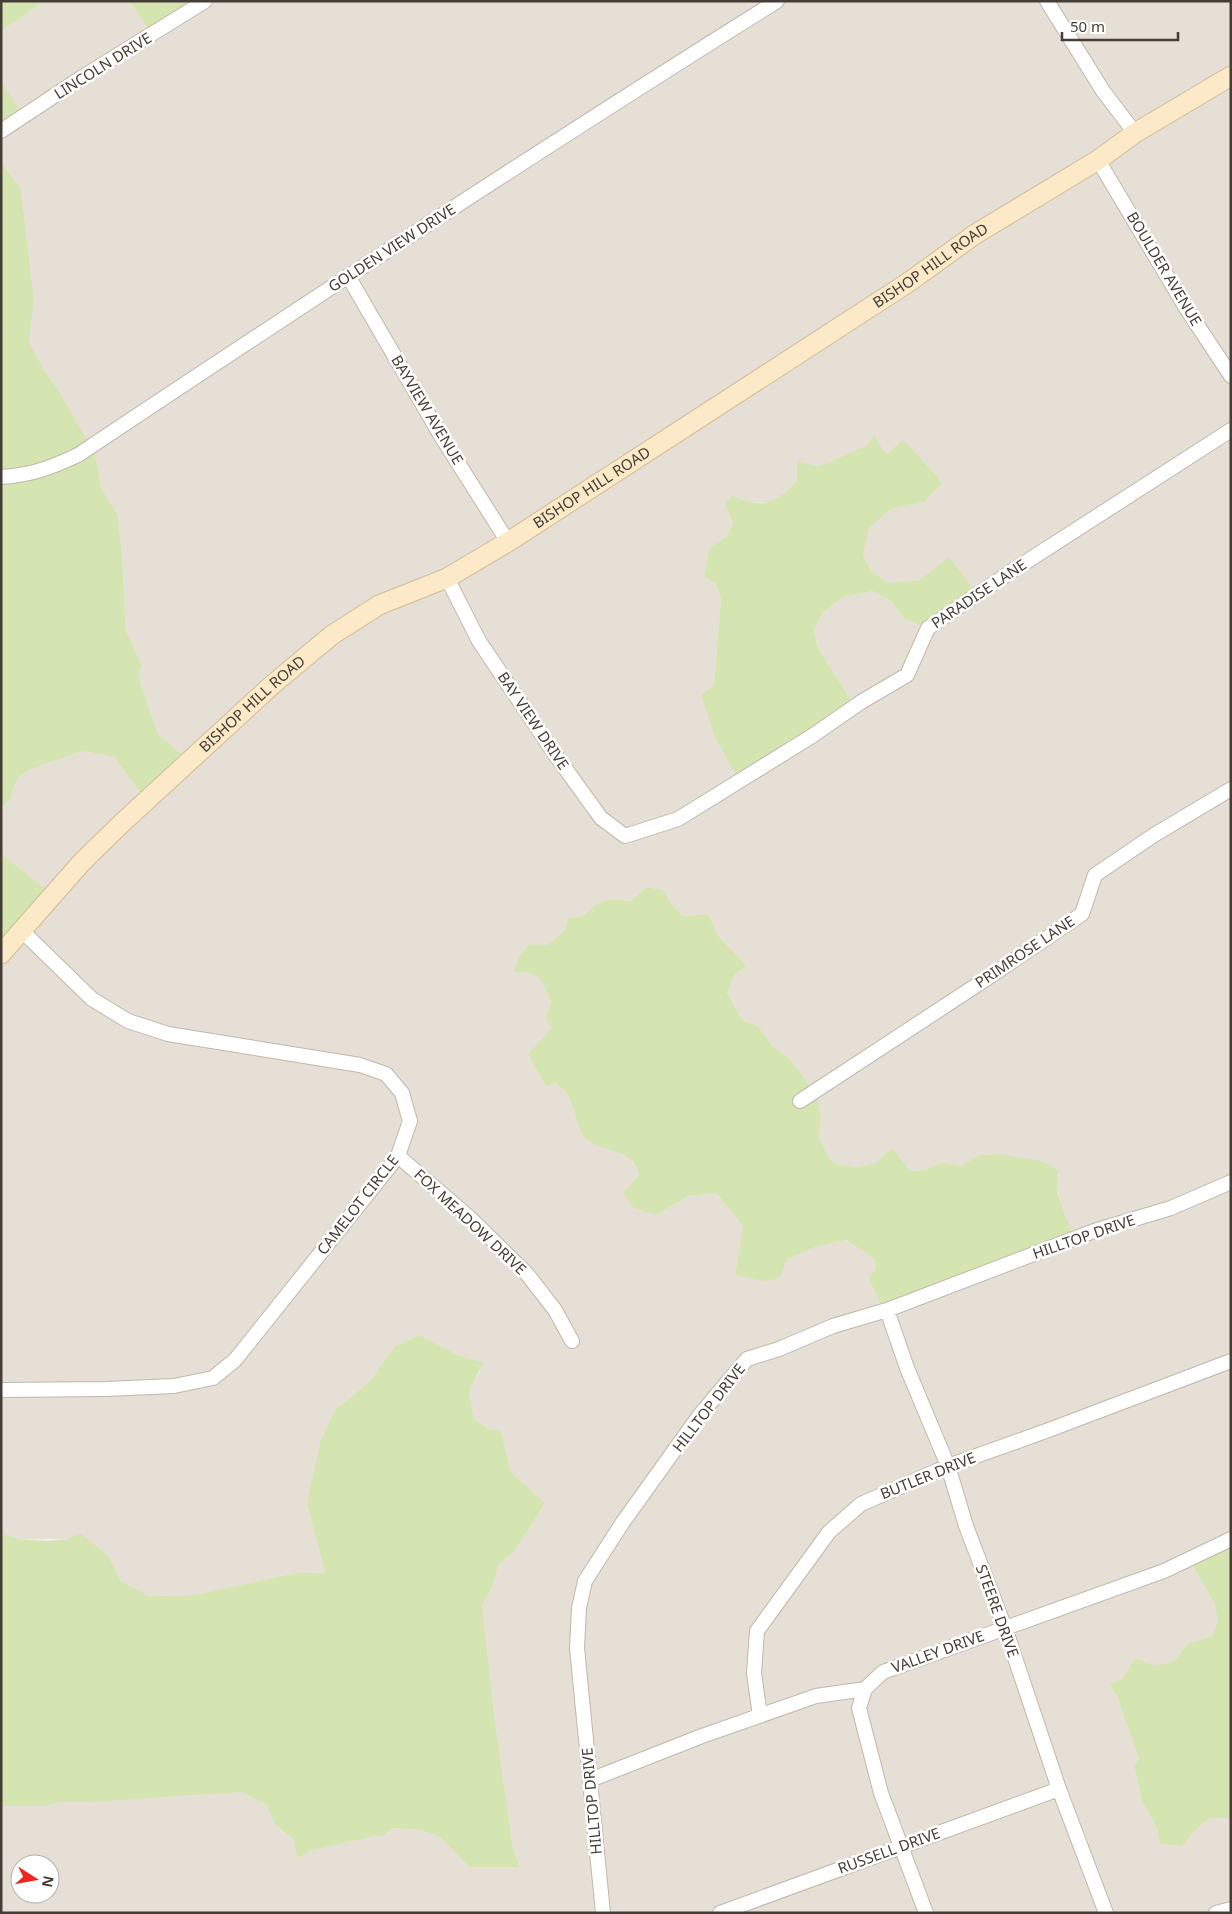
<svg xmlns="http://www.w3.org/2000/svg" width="1232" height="1914" viewBox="0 0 1232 1914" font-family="'Noto Sans',sans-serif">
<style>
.residential{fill:#e6dfd5;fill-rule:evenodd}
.green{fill:#d4e5b1}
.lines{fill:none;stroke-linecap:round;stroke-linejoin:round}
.street-casing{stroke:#c1b7ac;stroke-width:16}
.secondary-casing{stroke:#d1bb98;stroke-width:21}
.street{stroke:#fff;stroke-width:14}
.secondary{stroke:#fce9c7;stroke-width:19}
.labels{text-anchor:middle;stroke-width:5;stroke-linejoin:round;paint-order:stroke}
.street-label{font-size:15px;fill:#453d36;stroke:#fff}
</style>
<rect width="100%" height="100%" fill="#f2ede6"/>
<!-- residential -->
<path class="residential" d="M45,1H129L152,34L189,12L182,1H1231V1540L1191,1562L1214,1603L1218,1620L1213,1635L1186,1645L1174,1661L1155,1666L1135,1658L1122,1679L1109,1684L1117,1696L1139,1759L1134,1766L1142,1801L1157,1828L1160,1844L1182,1846L1195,1830L1210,1818H1231V1913H1V1806H47L60,1802H93L242,1792L268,1806L280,1830L294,1840L296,1854L299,1858L310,1851L375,1836H384L392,1828L421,1830L440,1837L469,1867L520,1866L513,1848L494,1714L482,1604L491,1590L499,1564L514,1552L545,1503L511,1472L501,1431L489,1429L474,1419L469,1391L484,1363L458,1355L419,1335L395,1346L369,1382L335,1410L307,1503L325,1573L300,1572L194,1595L149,1596L121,1581L109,1557L68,1539H17L1,1532V956L54,895L1,854V808L11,799L13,788L18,778L28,770L83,751L114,757L147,802L190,761L158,734L138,676L142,665L126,631L122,554L118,516L101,487L95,453L58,390L44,370L29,342L34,300L21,189L1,162V133L24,117L1,81V31ZM874,436L884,451L888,454L909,445L941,481V485L924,502L891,509L869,528L863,555L871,571L888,583L920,580L904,619L891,601L873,591L841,598L822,614L814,631L818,648L855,707L714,685L721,599L716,584L710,547L726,537L733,521L732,497L747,502H771L782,496L814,466L822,465L866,446ZM646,887L663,890L673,906L683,916L708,914L718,936L747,966L735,974L727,991L742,1020L758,1026L774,1048L789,1058L812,1091L821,1119L819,1137L829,1158L837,1164L857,1167L876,1163L910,1171L926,1170L942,1162L961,1166L979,1155L998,1154L1059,1174L1057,1184L1062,1211L1074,1237L876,1269L875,1258L845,1240L818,1246L787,1259L735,1275L743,1226L716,1193L688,1196L657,1215L639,1175L638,1168L627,1157L587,1140L582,1134L575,1107L562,1087L556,1083L548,1087L553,1026L545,1018L551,1002L541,979L533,973L518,972L530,944L548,946L565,930L568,918L583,916L596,904L610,899L631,901ZM20,1864H50V1894H20Z"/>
<!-- green -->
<path class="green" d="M1,1H45L1,31Z
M129,1H182L189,13L152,34Z
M1,81L24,117L1,133Z
M1,162L21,189L34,300L29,342L44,370L58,390L95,453L101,487L118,516L122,554L126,631L142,665L138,676L158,734L190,761L147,802L114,757L83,751L28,770L18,778L13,788L11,799L1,808Z
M874,435L884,451L888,454L902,440L909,445L941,481L942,484L924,502L891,509L869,528L863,555L871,571L888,583L920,580L949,557L978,595L928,628L904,619L891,601L873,591L841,598L822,614L814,631L818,648L855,707L739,780L716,739L701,695L714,685L721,599L716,584L704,576L710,547L726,537L733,522L725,503L732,496C764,508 774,505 797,481V460L814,466L822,465L866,446Z
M1,854L54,895L1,956Z
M646,887L663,890L673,906L683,916L708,914L718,936L747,966L735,974L727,992L742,1020L758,1026L774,1048L789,1058L817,1095L821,1119L819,1137L829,1158L837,1164L857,1167L876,1163L892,1148L910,1171L926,1170L942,1162L961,1166L979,1155L998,1154L1042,1161L1058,1170C1059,1175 1057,1180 1057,1186C1059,1204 1067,1220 1074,1237L884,1311L869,1278L876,1269L875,1259L846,1240L818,1246L787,1259L780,1278L765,1281L735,1275L743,1226L716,1193L688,1196L657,1215L634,1208L623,1193L639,1175C636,1151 604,1152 587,1140C575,1131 578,1097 556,1083L547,1087L528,1054L553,1027L545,1018L551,1002C542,981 540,969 513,973L520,955L530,944L548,945L565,930L568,918L583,916L596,904L610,899L631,901Z
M419,1335L458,1355L484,1363L479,1371L469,1391L474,1419L489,1429L501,1431L511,1472L545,1503L514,1552L499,1564L491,1590L482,1604L494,1714L513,1848L520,1867H469L440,1837L421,1830L392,1828L384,1836H375L310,1851L299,1858L296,1854L294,1840C282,1831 270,1822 268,1806L242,1792L93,1802H60L47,1806H1V1532L17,1539L47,1541L68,1539L80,1533L109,1557L121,1581L149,1596L194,1595L300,1572L325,1573L307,1503L321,1440L335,1410L369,1382L395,1346Z
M1231,1540V1818H1210L1195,1830L1182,1846L1160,1844L1157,1828L1142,1801L1134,1766L1139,1759L1117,1696L1109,1684L1122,1679L1135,1658L1155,1666L1174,1661L1186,1645L1213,1635L1218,1620L1214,1603L1191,1562Z"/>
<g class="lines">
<defs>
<path id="street" d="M1047,1L1103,91L1135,133
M1,131L81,78L205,1
M1098,160L1186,308L1231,376
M348,276L441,436L508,542
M1,477C32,475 50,468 78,455C309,301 542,148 777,1
M447,578L479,641L557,757L601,818L625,836L678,819L812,736L861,702L907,675L928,628L1012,571L1231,430
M800,1101L989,977L1082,914L1095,875L1154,835L1231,789
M398,1156L470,1218L527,1274L555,1310L572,1341
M887,1310L907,1368L948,1466L966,1526L1005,1628L1059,1789L1106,1913
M1,1390L106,1389L174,1386L213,1378L235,1360L398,1156L410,1121L402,1093L386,1074L360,1065L168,1034L128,1021L92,999L21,930
M865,1689L859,1708L881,1793L926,1913
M760,1716L754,1673L757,1631L829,1532L861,1504L948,1466L1046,1431L1231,1361
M590,1780L702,1736L816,1696L865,1689L883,1672L1164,1571L1231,1539
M603,1913L577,1648L579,1608L585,1581L623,1522L699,1416L747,1359L779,1349L833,1326L887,1310L1094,1231L1171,1208L1231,1182
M720,1913L1059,1789
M1216,1913L1231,1909"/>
<g id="secondary">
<path id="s1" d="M1,954L82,862L122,823L272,685L332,635L379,605L447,578L508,542L909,282L974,235L1098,160L1135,133L1231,76"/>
</g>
</defs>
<!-- street casing -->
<use href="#street" class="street-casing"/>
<!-- secondary casing -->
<use href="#secondary" class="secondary-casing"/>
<!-- street -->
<use href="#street" class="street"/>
<!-- secondary -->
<use href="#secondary" class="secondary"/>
</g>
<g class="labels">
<!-- street labels -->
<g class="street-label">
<text transform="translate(103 66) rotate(-32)" y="5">LINCOLN DRIVE</text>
<text transform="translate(392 248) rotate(-33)" y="5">GOLDEN VIEW DRIVE</text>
<text dy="5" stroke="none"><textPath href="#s1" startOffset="1165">BISHOP HILL ROAD</textPath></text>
<text transform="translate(1164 269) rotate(59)" y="5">BOULDER AVENUE</text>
<text transform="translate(427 410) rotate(59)" y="5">BAYVIEW AVENUE</text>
<text dy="5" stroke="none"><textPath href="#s1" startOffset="760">BISHOP HILL ROAD</textPath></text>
<text transform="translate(979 594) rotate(-34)" y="5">PARADISE LANE</text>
<text dy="5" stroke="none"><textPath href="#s1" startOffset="355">BISHOP HILL ROAD</textPath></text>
<text transform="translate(533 721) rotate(56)" y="5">BAY VIEW DRIVE</text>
<text transform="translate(1025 952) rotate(-34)" y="5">PRIMROSE LANE</text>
<text transform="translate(358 1205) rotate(-52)" y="5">CAMELOT CIRCLE</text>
<text transform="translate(470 1222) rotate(43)" y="5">FOX MEADOW DRIVE</text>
<text transform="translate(1084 1237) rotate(-19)" y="5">HILLTOP DRIVE</text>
<text transform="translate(709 1408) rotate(-52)" y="5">HILLTOP DRIVE</text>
<text transform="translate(928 1476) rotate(-22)" y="5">BUTLER DRIVE</text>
<text transform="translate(997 1611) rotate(70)" y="5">STEERE DRIVE</text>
<text transform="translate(938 1652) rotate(-20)" y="5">VALLEY DRIVE</text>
<text transform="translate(592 1801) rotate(-95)" y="5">HILLTOP DRIVE</text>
<text transform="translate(889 1851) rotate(-20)" y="5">RUSSELL DRIVE</text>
</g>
</g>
<!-- border -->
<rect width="1232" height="1914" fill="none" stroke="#453d36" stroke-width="5"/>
<!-- north arrow -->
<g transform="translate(35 1879) rotate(101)"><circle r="24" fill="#ffffff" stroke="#b5b1af"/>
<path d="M0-4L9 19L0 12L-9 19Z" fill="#f1251f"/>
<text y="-8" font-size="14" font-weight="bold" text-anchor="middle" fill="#453d36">N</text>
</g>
<!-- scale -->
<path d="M1062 32v8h116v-8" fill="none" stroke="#453d36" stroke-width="2.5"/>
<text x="1070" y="32" font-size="15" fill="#453d36" stroke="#ffffff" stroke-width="4" paint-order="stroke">50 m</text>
</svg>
